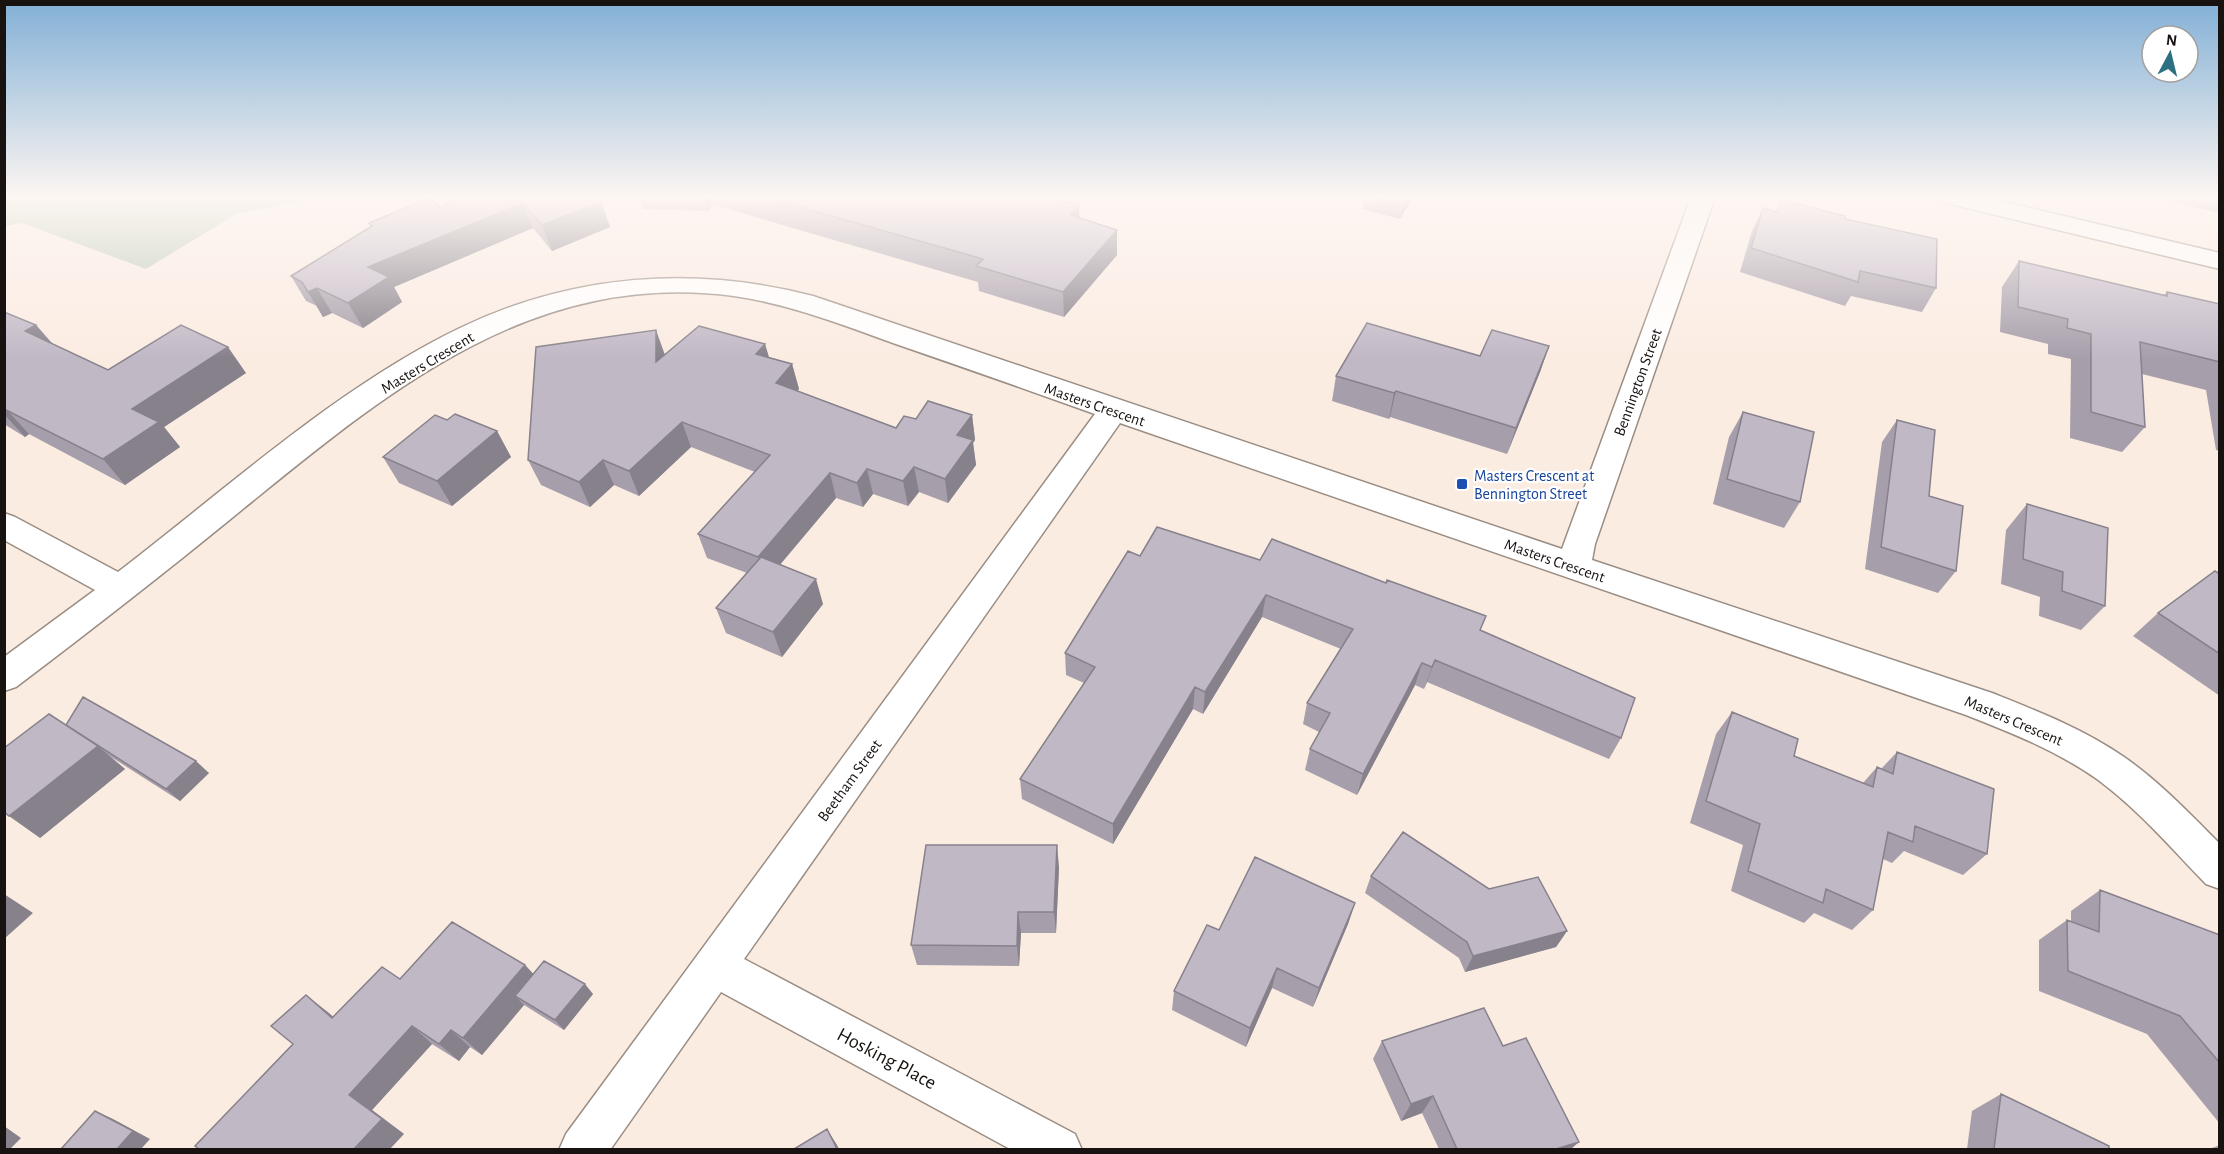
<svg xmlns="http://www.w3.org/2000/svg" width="2224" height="1154" viewBox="0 0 2224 1154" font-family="'Alegreya Sans',sans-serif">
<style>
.green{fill:#b8cab6}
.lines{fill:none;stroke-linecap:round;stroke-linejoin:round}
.minor-casing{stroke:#9a8d83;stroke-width:3}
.minor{fill:#fff;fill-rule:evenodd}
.wall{fill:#a69eaa}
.shaded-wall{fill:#87818b}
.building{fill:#c1b8c6;stroke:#87818b;stroke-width:1.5}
.transit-dot{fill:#1a4fb4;stroke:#fff;stroke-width:2}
.labels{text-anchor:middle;stroke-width:4.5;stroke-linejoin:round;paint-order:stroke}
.street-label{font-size:16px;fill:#181310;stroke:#fff}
.transit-label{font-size:16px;fill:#164399;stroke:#fff;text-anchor:start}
.near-street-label{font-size:20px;fill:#181310;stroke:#fff}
</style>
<rect width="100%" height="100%" fill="#fbece2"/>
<!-- green -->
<path class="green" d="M5,197H322L236,214L146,269L22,223L5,226Z"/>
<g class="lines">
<defs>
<path id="minor" d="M1691,197H1715L1595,544L1592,560L1992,693C2037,711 2084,729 2124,757C2160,782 2189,813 2220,844V889L2206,884C2171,848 2138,809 2097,779C2057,751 2012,733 1966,715L1120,423L744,959L1075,1134L1082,1150H1012L721,992L610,1150H559L566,1134L1095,414C1028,390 960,366 893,343C840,324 789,304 734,296C528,269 382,396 233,517C162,575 90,631 16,687L4,691V657L95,590L4,540V513L15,517L118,572C225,490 339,386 460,328C572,274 694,265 813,296L1562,549Z
M1939,197H1983L2220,253V269L1942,202Z"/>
</defs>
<!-- minor casing -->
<use href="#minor" class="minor-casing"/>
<!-- minor -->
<use href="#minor" class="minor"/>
</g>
<!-- wall -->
<path class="wall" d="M456,197L601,202L610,227L552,251L533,228L394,287L402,302L363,328L332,313L323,317L317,306L306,301L291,276L371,227L369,223L441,209Z
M640,197H1049L1079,205V218L1117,255L1064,317L979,291L978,282L714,205L713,202L709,211L643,209Z
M1364,197H1413L1400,219L1362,209Z
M2150,197H2220V213Z
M1781,199L1845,219L1936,288L1922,312L1851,296L1845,306L1740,272L1752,231L1763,208L1776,211Z
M2019,261L2164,295L2167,292L2220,304V451L2216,450L2206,390L2142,374L2145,427L2122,452L2070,438L2071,359L2048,354V344L2000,332L2002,287Z
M4,312L36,325L53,344L108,370L246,373L164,427L180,447L125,485L29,434L25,437L4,424Z
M765,344L769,357L792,364L799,389L797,391L896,428L916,419L972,415L975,440L973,443L976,465L948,503L919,492L908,506L873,494L863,507L836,498L780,565L823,604L782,657L726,633L716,608L747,573L707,558L698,534L755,472L691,447L639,496L614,485L590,507L541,485L528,460L665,355Z
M1549,346L1540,372L1507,454L1390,417L1389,419L1332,401L1336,376Z
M1743,412L1800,502L1784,528L1713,504L1729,437Z
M447,420L497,431L511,457L452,506L399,483L383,457Z
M1897,420L1929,496L1956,571L1938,593L1865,569L1882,442Z
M2027,504L2105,606L2081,630L2039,616L2040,597L2001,584L2006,530Z
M1140,556L1480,630L1621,738L1609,759L1427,682L1424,689L1415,685L1357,795L1305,770L1310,749L1319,732L1303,724L1307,703L1341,649L1262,617L1203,714L1193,709L1113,844L1022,799L1020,779L1084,683L1066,675L1065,653Z
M2220,574V696L2133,636L2158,613Z
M1732,712L1794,756L1863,783L1877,767L1881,769L1897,752L1987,854L1963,875L1904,851L1892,863L1883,859L1873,910L1852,930L1814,913L1804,923L1731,891L1743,845L1690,823L1716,734Z
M66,725L209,773L180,801L108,755L125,769L40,838Z
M1059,867L1056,933H1021L1019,966L917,965L911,945Z
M1371,876L1489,889L1567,931L1556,947L1465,972L1459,958L1365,893Z
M2100,890L2220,1063V1124L2147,1034L2039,991V940L2067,920L2071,921V911Z
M1355,903L1348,924L1313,1007L1272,988L1246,1047L1172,1010L1174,991L1219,930Z
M525,965L533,974L593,994L564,1030L524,1005L482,1055L470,1047L459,1061L432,1044L372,1110L404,1134L199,1149L334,1017L400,979Z
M1382,1041L1503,1046L1571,1149H1439L1422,1113L1401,1121L1373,1059Z
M2001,1094L2109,1149H1967L1972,1111Z
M2220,1145V1149H2209Z"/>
<!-- shaded-wall -->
<path class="shaded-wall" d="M705,197H712L713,202L709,211Z
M1408,197H1413L1400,219L1403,206Z
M601,202L610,227L552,251L542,225Z
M523,203L533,228L394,287L402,302L363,328L348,303L368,267Z
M1079,205L1080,230L1071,215Z
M1117,230V255L1064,317L1063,292Z
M317,288L332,313L323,317L308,292Z
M36,325L58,351L25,331Z
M656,330L665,355L656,362Z
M765,344L772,369L756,354Z
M1549,346L1540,372L1507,454L1516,428Z
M228,347L246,373L164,427L180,447L125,485L103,459L132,409Z
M792,364L799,389L782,408L776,383Z
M1396,391L1390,417L1389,419L1394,393Z
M5,408L29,434L25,437L4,414Z
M972,415L975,440L973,443L976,465L948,503L945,479L957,435Z
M682,422L691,447L639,496L629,471Z
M497,431L511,457L452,506L437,481Z
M603,460L614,485L590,507L579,482Z
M914,467L919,492L908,506L903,481Z
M867,469L873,494L863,507L857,483Z
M830,473L836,498L766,581L758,557Z
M816,579L823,604L782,657L773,632Z
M1266,595L1262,617L1203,714L1205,692Z
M1435,660L1427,682L1424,689L1432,667Z
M1422,663L1415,685L1357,795L1363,774Z
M1195,687L1193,709L1113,844V824Z
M98,746L125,769L40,838L9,816Z
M196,761L209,773L180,801L166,789Z
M1057,845L1059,867L1056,933L1054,912Z
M4,894L33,913L4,939Z
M1355,903L1348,924L1313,1007L1319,988Z
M1018,912L1021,933L1019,966L1017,946Z
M1567,931L1556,947L1465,972L1473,956Z
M525,965L542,983L515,996L524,1005L482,1055L463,1038Z
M1277,968L1272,988L1246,1047L1250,1028Z
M585,984L593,994L564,1030L555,1020Z
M306,995L329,1013L355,1036L332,1018Z
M412,1026L432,1044L372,1110L404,1134L390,1149H354L349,1095Z
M451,1030L470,1047L459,1061L439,1044Z
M1433,1096L1422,1113L1401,1121L1411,1104Z
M95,1111L113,1119L150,1139L141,1149H117Z
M4,1126L21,1138L10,1149H4Z
M827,1129L837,1145L839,1149H837Z
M1579,1142L1571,1149H1556Z"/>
<!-- building -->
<path class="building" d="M456,197H595L601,202L542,225L523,203L368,267L389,277L348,303L317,288L308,292L302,282L291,276L372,226L369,223L430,198L441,209Z
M765,197H1049L1079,205L1071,215L1117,230L1063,292L976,266L983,259Z
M1369,197H1408L1403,206Z
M1781,199L1845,216V219L1937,239L1936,288L1860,271L1858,282L1751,248L1763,208L1777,212Z
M2019,261L2167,296V292L2220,304V362L2140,342L2145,427L2091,412V334L2067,328L2068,319L2018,307Z
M4,312L36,325L25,331L108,370L181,325L228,347L132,409L159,422L103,459L4,409Z
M1367,323L1480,356L1492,330L1549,346L1516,428L1396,391L1394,393L1336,376Z
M699,326L765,344L756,354L792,364L776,383L896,428L904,416L916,419L928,401L972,415L957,435L973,440L945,479L914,467L903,481L867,469L857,483L830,473L758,557L698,534L770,455L682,422L629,471L603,460L579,482L528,460L536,347L656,330V362Z
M1743,412L1814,432L1800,502L1727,479Z
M455,414L497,431L437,481L383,457L435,415L447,420Z
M1897,420L1935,430L1929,496L1963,506L1956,571L1881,547Z
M2027,504L2108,528L2105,606L2062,591L2063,572L2023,559Z
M1157,527L1260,560L1272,539L1386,583L1387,580L1486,616L1480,630L1635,698L1621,738L1435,660L1432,667L1422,663L1363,774L1310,749L1330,713L1307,703L1353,629L1266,595L1205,692L1195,687L1113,824L1020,779L1095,667L1065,653L1128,551L1140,556Z
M761,557L816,579L773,632L716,608Z
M2215,571L2220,574V654L2158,613Z
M83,697L196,761L166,789L66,725Z
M1732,712L1798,739L1794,756L1873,787L1877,767L1893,774L1897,752L1994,789L1987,854L1915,826L1913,842L1888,832L1873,910L1826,889L1823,903L1748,871L1760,824L1706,801Z
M49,714L98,746L9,816L4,812V748Z
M1403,832L1489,889L1538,877L1567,931L1473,956L1467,942L1371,876Z
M926,845H1057L1054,912H1018L1017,946L911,945Z
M1255,857L1355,903L1319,988L1277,968L1250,1028L1174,991L1207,925L1219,930Z
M2100,890L2220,935V1063L2180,1016L2068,971L2067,920L2099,932Z
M452,922L525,965L463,1038L451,1030L439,1044L412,1026L349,1095L382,1119L354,1149H199L195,1146L293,1044L271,1026L306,995L332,1018L382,967L400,979Z
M544,961L585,984L555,1020L515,996Z
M1484,1008L1503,1046L1526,1038L1579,1142L1556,1149H1457L1433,1096L1411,1104L1382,1041Z
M2001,1094L2109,1146V1149H1994Z
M95,1111L133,1131L117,1149H61Z
M827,1129L837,1149H794Z"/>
<!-- sky -->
<linearGradient id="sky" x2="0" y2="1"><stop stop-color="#82b0d6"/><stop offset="0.55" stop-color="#fdf6f2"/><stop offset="1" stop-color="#fdf6f2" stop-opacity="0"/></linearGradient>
<rect width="2224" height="359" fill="url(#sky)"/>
<!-- markers -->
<rect class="transit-dot" x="1456" y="478" width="12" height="12" rx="3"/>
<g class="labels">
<!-- street labels -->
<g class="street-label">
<text transform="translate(427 362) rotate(-31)" y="6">Masters Crescent</text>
<text transform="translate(1637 382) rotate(-70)" y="6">Bennington Street</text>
<text transform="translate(1095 404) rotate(19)" y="6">Masters Crescent</text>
<text transform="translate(1555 560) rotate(19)" y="6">Masters Crescent</text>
<text transform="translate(2014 720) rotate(23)" y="6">Masters Crescent</text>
<text transform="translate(849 780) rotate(-54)" y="6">Beetham Street</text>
</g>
<!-- transit labels -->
<g class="transit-label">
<text x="1474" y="481">Masters Crescent at<tspan x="1474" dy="18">Bennington Street</tspan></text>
</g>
<!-- near-street labels -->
<g class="near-street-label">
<text transform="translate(887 1058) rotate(28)" y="7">Hosking Place</text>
</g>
</g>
<!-- border -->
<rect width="2224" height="1154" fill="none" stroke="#181310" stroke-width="12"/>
<!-- north arrow -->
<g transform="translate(2170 54) rotate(7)"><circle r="28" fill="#ffffff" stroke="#a3a19f" stroke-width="1.5"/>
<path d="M0-4.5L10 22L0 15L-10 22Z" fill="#2e7083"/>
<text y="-9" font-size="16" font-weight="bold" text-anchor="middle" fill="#181310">N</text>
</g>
</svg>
